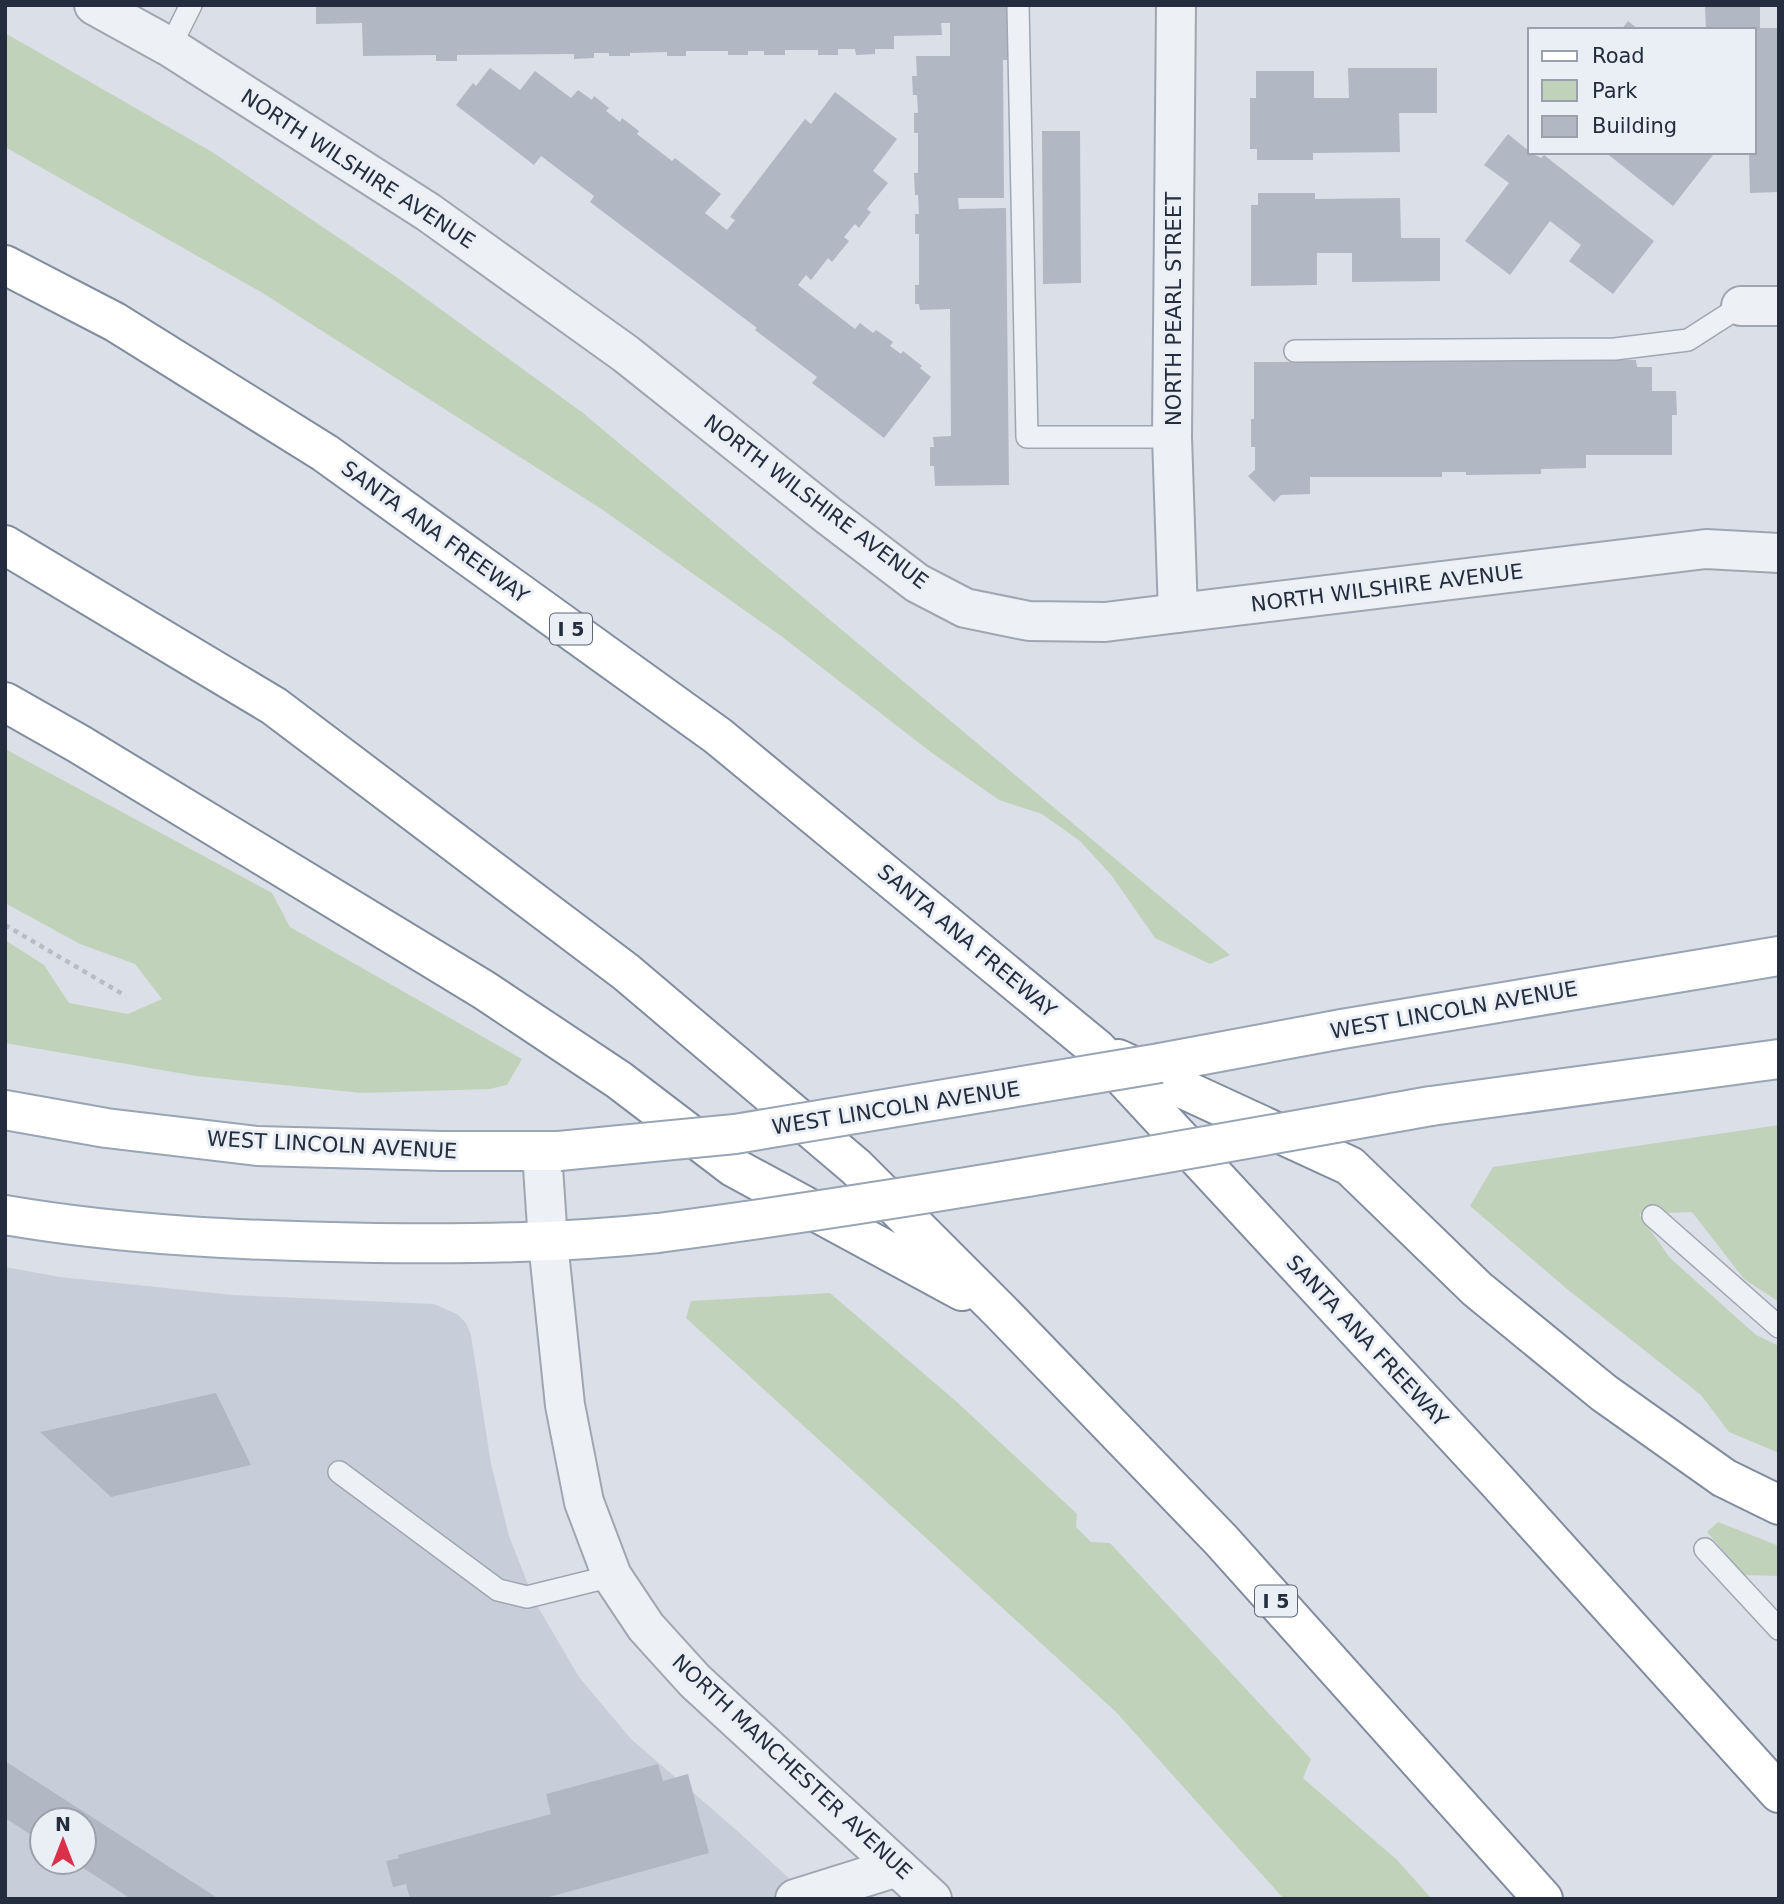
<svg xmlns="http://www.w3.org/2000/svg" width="1784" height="1904" viewBox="0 0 1784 1904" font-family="'DejaVu Sans',sans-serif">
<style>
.built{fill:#c8ced9;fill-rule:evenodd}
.green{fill:#c1d2bb}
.building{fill:#b1b8c4}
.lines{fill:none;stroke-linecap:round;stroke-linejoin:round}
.service-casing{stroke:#a0a6b1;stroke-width:24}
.minor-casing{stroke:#a0a6b1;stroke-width:42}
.tertiary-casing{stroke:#a0a6b1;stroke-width:42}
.primary-casing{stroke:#99a4b4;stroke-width:42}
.motorway-casing{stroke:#818d9f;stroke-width:42}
.path{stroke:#b8bdc5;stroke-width:4.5;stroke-dasharray:5 5;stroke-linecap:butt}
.service{stroke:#edf0f5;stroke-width:21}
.minor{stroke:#edf0f5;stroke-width:38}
.tertiary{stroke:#edf0f5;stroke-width:38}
.primary{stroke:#fff;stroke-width:38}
.motorway{stroke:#fff;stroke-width:38}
.primary-bridge-casing{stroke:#99a4b4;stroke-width:42;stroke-linecap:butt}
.primary-bridge{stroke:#fff;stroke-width:38}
.labels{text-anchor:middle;stroke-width:6;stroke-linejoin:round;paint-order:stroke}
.shield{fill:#eaeef5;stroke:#5f6775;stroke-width:2}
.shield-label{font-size:19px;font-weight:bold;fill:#232d3e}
.street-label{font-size:21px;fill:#232d3e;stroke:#eaeef5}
</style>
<rect width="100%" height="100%" fill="#dbdfe7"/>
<!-- built -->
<path class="built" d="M5,1267L60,1277L233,1295L434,1304L457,1314L466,1323L471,1335L491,1464L509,1536L535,1602L579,1677L631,1739L734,1828L812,1899H5ZM42,1820H84V1862H42Z"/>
<!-- green -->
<path class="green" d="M5,33L212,152L395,276L583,413L1230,955L1210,964L1155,938L1112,876L1080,841L1042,814L999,800L932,753L781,636L603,510L261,292L5,147Z
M5,749L272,893L290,927L522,1059L507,1085L489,1089L362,1093L196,1076L5,1043V940L44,965L69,1003L128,1014L162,999L135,964L80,944L5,903Z
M1779,1125V1302L1744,1279L1692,1212L1639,1214L1670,1258L1756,1335L1779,1346V1453L1729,1432L1701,1395L1567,1289L1470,1206L1493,1167Z
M830,1293L958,1403L1077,1514L1076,1527L1091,1542L1110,1543L1311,1759L1303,1778L1397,1860L1432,1899H1284L1116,1712L686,1318L691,1301Z
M1718,1522L1779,1546V1576L1744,1575L1707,1532Z"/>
<!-- building -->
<path class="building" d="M316,5H1007V60H1003L1004,198H958L959,209L1006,208L1009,485L935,486L934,466H930V447H934L933,437L951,436L950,309L920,310L919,304H915V285H919V234H915V214H919L918,195H915L914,173H918V133H914V113H918L917,95H913L912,76H917L916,56H950V23H941L942,35L894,36V49H875V54L856,55L855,49H838V55H818V50H785V55H764V51H748V55H728V51H686V56H667V52L630,53V56H609V53H594V58L574,59V54L457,55V61H436V55L363,56L362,23L316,24Z
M1760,6V28H1779V192L1750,193L1749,152H1754V30H1706L1705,7Z
M1628,21L1639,30H1621Z
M490,68L520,90L535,71L571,98L578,90L592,100L594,96L609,108L606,111L620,122L622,118L639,131L637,134L672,161L675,158L721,194L705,213L727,230L735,220L730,217L805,119L811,124L835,92L897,139L873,171L888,183L867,209L871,212L859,228L855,224L844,237L849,241L832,262L828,258L811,280L806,275L798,285L855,329L860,323L873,333L876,330L893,342L890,346L901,354L903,351L922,366L920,368L931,377L884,438L812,383L817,377L755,330L757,328L590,202L594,196L541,156L534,165L456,105L473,83L476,86Z
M1348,68H1437V113H1399L1400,152L1313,153V160H1257V149H1250V98H1256V71H1314V98H1349Z
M1042,131H1080L1081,283L1043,284Z
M1508,134L1530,152L1541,158L1544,155L1654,241L1613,294L1569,261L1581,245L1550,221L1510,275L1465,241L1509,183L1484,165Z
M1605,152H1710L1713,155L1673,206Z
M1258,193H1315V199L1400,198L1401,238H1440V281L1352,282V253H1317V285L1251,286V205H1258Z
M1636,360L1637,367H1652V391H1676L1677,415H1672V455H1586V468L1541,469V474L1466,475V472H1442V477H1310V494L1281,495L1274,502L1248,476L1255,470V447H1251V419H1254V362Z
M216,1393L251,1465L111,1497L40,1432Z
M5,1761L219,1899H131L74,1862H84V1820H42V1842L5,1818Z
M658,1764L663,1781L688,1774L709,1853L542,1899H410L406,1884L393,1887L386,1861L399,1858L398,1855L551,1814L546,1794Z"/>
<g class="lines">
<defs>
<path id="service" d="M1018,5L1027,437H1172
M170,47L191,5
M1295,351L1615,349L1688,340L1741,306
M1653,1216L1779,1327
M339,1472L498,1590L527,1597L612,1576
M1705,1549L1779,1629"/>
<path id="minor" d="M1176,5L1172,437L1178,613L1706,549L1779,553
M1741,306H1779
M795,1899L897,1867"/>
<path id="tertiary" d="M94,5L170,47L428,212L626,354L829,516L917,583L965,608L1029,621L1105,622L1178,613
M542,1152L548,1242L565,1405L584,1502L612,1576L646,1627L695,1681L932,1899"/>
<path id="primary" d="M1160,1063L1342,1029L1779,956
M1431,1106L1779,1059
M5,1110L106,1128L257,1146L442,1151H559
M5,1215C128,1236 252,1241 376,1243C471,1244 564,1243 658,1233"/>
<path id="motorway" d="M5,265L115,322L325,453L718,736L1097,1049L1497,1481L1779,1793
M5,545L274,706L626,972L856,1167L1001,1312L1221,1540L1543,1899
M5,702L79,744L484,990L619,1080L733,1167L962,1291
M1118,1059L1350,1166L1477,1289L1604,1393L1724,1478L1779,1505"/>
</defs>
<!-- service casing -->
<use href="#service" class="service-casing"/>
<!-- minor casing -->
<use href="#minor" class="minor-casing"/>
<!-- tertiary casing -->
<use href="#tertiary" class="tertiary-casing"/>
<!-- primary casing -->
<use href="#primary" class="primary-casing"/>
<!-- motorway casing -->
<use href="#motorway" class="motorway-casing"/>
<!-- path -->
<path class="path" d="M5,925L126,996"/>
<!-- service -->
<use href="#service" class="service"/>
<!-- minor -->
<use href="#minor" class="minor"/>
<!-- tertiary -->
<use href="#tertiary" class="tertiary"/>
<!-- primary -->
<use href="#primary" class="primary"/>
<!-- motorway -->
<use href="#motorway" class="motorway"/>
<defs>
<path id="primary-bridge" d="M559,1151L735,1134L1160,1063
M658,1233C917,1199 1174,1152 1431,1106"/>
</defs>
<!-- primary-bridge casing -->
<use href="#primary-bridge" class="primary-bridge-casing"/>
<!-- primary-bridge -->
<use href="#primary-bridge" class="primary-bridge"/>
</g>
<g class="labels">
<!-- shield labels -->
<g class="shield">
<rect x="550" y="613.5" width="42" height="31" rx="5"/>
<rect x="1255" y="1585.5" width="42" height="31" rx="5"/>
</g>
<g class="shield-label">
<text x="571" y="636">I 5</text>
<text x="1276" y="1608">I 5</text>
</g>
<!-- street labels -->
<g class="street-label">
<text transform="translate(358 169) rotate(33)" y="7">NORTH WILSHIRE AVENUE</text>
<text transform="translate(1174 309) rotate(-90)" y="7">NORTH PEARL STREET</text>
<text transform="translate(816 502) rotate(37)" y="7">NORTH WILSHIRE AVENUE</text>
<text transform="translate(435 532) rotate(36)" y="7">SANTA ANA FREEWAY</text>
<text transform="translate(1387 588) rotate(-7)" y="7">NORTH WILSHIRE AVENUE</text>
<text transform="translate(967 941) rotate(40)" y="7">SANTA ANA FREEWAY</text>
<text transform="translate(1454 1010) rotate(-10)" y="7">WEST LINCOLN AVENUE</text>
<text transform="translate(896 1108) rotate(-9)" y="7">WEST LINCOLN AVENUE</text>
<text transform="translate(332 1145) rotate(3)" y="7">WEST LINCOLN AVENUE</text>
<text transform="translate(1367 1341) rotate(47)" y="7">SANTA ANA FREEWAY</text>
<text transform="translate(792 1767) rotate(43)" y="7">NORTH MANCHESTER AVENUE</text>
</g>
</g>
<!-- border -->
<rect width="1784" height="1904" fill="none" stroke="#232d3e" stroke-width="14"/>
<!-- legend -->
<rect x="1528" y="28" width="228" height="126" fill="#eaeef5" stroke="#9aa1ac" stroke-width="2"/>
<rect x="1542" y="51" width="35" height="10" fill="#ffffff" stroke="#9aa1ac" stroke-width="2"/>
<text x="1592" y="63" font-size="21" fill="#232d3e">Road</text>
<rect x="1542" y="80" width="35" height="21" fill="#c1d2bb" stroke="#9aa1ac" stroke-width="2"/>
<text x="1592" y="98" font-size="21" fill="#232d3e">Park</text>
<rect x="1542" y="116" width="35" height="21" fill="#b1b8c4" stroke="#9aa1ac" stroke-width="2"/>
<text x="1592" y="133" font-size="21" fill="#232d3e">Building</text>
<!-- north arrow -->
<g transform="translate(63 1841)"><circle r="33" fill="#eaeef5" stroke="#9aa1ac" stroke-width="2"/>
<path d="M0-5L12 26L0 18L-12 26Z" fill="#db304a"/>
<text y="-10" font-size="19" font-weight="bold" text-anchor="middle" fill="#232d3e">N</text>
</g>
</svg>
